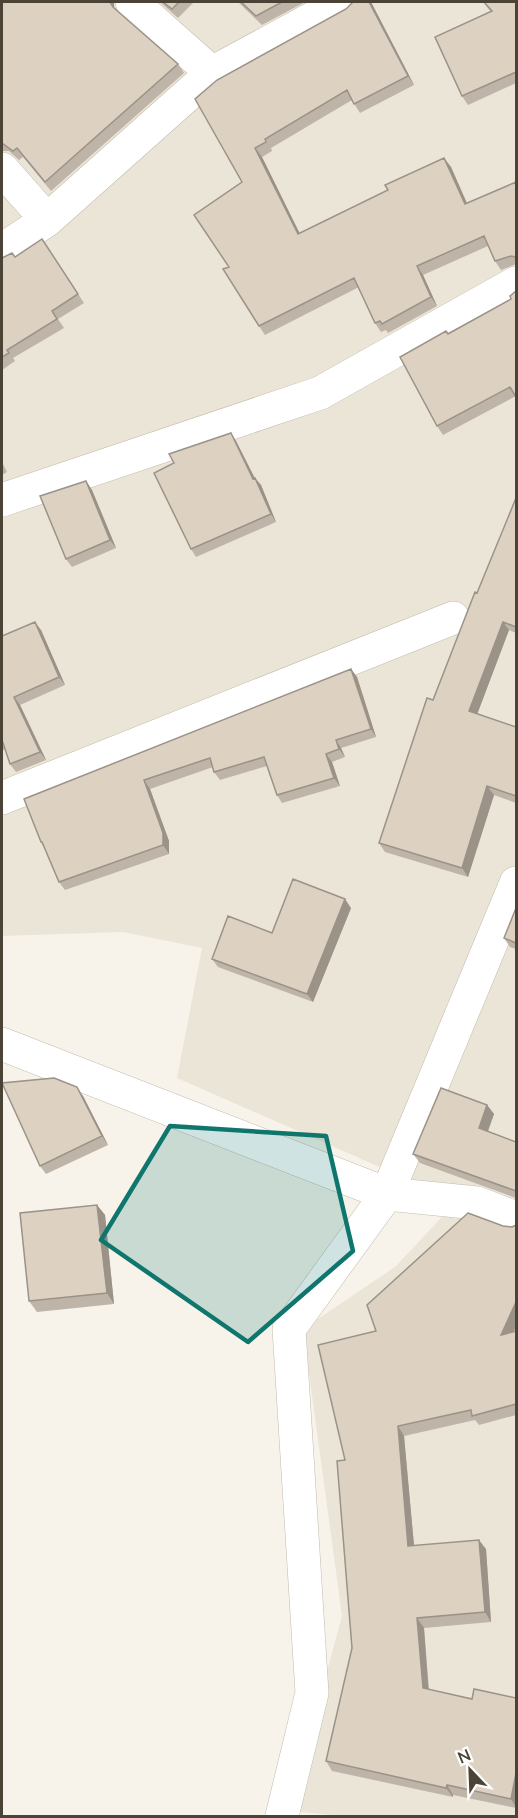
<svg xmlns="http://www.w3.org/2000/svg" width="518" height="1818" viewBox="0 0 518 1818" font-family="Lato,sans-serif">
<style>
.residential{fill:#ebe5d8}
.lines{fill:none;stroke-linecap:round;stroke-linejoin:round}
.minor-casing{stroke:#c3bbac;stroke-width:34}
.minor{stroke:#fff;stroke-width:33}
.wall{fill:#beb4a7}
.shaded-wall{fill:#9b9288}
.building{fill:#ddd1c2;stroke:#9b9288;stroke-width:1.5}
.marked{fill:#0f766e;fill-opacity:0.2;stroke:#0f766e;stroke-width:4.5;stroke-linejoin:round}
</style>
<rect width="100%" height="100%" fill="#f7f3eb"/>
<!-- residential -->
<path class="residential" d="M2,2H516V1816H343L289,1811L342,1616L303,1329L395,1267L457,1201L177,1078L202,948L123,932L2,936Z"/>
<g class="lines">
<defs>
<path id="minor" d="M132,2L212,73
M2,169L47,220
M2,250L47,220L212,73L343,2
M2,500L320,393L516,283
M2,798L453,618
M2,1044L387,1194L477,1203L516,1218
M282,1816L312,1693L289,1329L387,1194L516,883"/>
</defs>
<!-- minor casing -->
<use href="#minor" class="minor-casing"/>
<!-- minor -->
<use href="#minor" class="minor"/>
</g>
<!-- wall -->
<path class="wall" d="M2,2H114V8L178,64L184,73L51,191L23,157L19,160L9,151H2Z
M160,2H194L178,18Z
M238,2H305L262,25Z
M353,2H371L414,85L360,113L352,100L271,148L272,151L262,157L299,233L388,190L444,158L451,167L467,203L516,182V264L501,270L495,261L488,246L423,275L437,306L388,333L386,330L381,332L375,323L359,287L265,335L259,326L229,267L242,182L195,99L346,9Z
M483,2H516V83L468,105L462,96L491,12Z
M48,248L84,303L58,319L64,328L13,358L15,361L2,370V258L15,257Z
M511,299L516,396L443,435L437,426L448,333Z
M231,433L236,441L254,478L261,485L276,522L196,557L191,549Z
M2,462L7,472L2,475Z
M86,481L92,490L116,548L72,567L66,559Z
M516,498V633L509,630L477,714L516,727V803L494,795L468,877L385,852L379,843L433,700L477,593Z
M41,630L65,685L20,705L46,760L16,772L10,764L5,749L2,751V636Z
M351,669L357,677L376,737L341,748L345,757L332,762L340,786L282,803L277,795L267,766L220,780L214,772L213,767L150,789L169,841V854L65,890L59,882L45,849L41,842L24,799Z
M351,908L313,1002L218,967L212,959L272,933Z
M516,908V949L510,947L504,938Z
M83,1096L108,1145L46,1174L40,1166Z
M487,1105L494,1114L488,1132L516,1142V1198L420,1163L413,1154Z
M97,1205L105,1215L114,1304L37,1312L29,1301Z
M516,1225V1326L514,1332L516,1331V1415L479,1425L475,1420L404,1436L414,1546L486,1549L491,1622L424,1628L429,1689L472,1699L516,1698V1808L453,1795V1797L332,1771L326,1761L352,1648L345,1460L376,1331L503,1226L512,1227Z"/>
<!-- shaded-wall -->
<path class="shaded-wall" d="M110,2H114V8Z
M369,2H371L414,85L408,76Z
M255,148L262,157L304,242L298,234Z
M444,158L451,167L471,213L465,204Z
M417,266L423,275L437,306L431,297Z
M231,433L236,441L259,486L253,479Z
M255,478L261,485L276,522L271,514Z
M86,481L92,490L116,548L110,540Z
M35,622L41,630L65,685L59,677Z
M503,622L509,630L475,720L469,711Z
M351,669L357,677L376,737L371,729Z
M14,697L20,705L46,760L40,752Z
M336,740L341,748L345,757L339,749Z
M326,754L332,762L340,786L334,778Z
M144,780L150,789L169,841V854L163,845Z
M487,786L494,795L468,877L462,868Z
M345,899L351,908L313,1002L307,994Z
M77,1087L83,1096L108,1145L102,1136Z
M487,1105L494,1114L485,1138L479,1128Z
M97,1205L105,1215L114,1304L107,1293Z
M516,1302V1326L508,1344L501,1335Z
M398,1426L404,1436L415,1556L408,1546Z
M479,1540L486,1549L491,1622L485,1612Z
M417,1618L424,1628L429,1698L423,1688Z
M516,1773V1807L511,1799Z
M447,1785L453,1795V1797L446,1788Z"/>
<!-- building -->
<path class="building" d="M2,2H110L113,7L178,64L45,182L17,148L13,151L2,143Z
M163,2H179L172,9Z
M241,2H282L256,16Z
M353,2H369L408,76L354,104L347,90L265,139L266,142L255,148L298,234L388,190L385,185L444,158L465,204L516,182V257L511,256L495,261L484,236L417,266L431,297L382,324L380,321L375,323L354,278L259,326L223,269L229,267L194,215L242,182L195,99L217,80L346,9Z
M484,2H516V72L462,96L435,37L492,11Z
M42,239L78,294L52,311L57,319L7,350L9,353L2,357V258L12,253L15,257Z
M516,291V397L510,387L437,426L400,357L446,331L448,334L511,299L510,296Z
M231,433L253,479L255,478L271,514L191,549L154,473L174,463L169,454Z
M86,481L110,540L66,559L40,496Z
M516,498V627L503,622L469,711L516,727V796L487,786L462,868L379,843L427,698L433,700L475,592L477,593Z
M35,622L59,677L14,697L40,752L10,764L2,740V636Z
M351,669L371,729L336,740L339,749L326,754L334,778L277,795L264,757L214,772L210,758L144,780L163,833V845L59,882L42,842H41L24,799Z
M293,879L345,899L307,994L212,959L228,916L272,933Z
M516,908V943L504,938Z
M54,1078L77,1087L102,1136L40,1166L2,1083Z
M441,1088L487,1105L479,1128L516,1142V1191L413,1154Z
M97,1205L107,1293L29,1301L20,1213Z
M468,1213L503,1226L512,1227L516,1225V1302L501,1335L516,1331V1404L472,1416L471,1410L398,1426L408,1546L479,1540L485,1612L417,1618L423,1688L472,1699L474,1689L516,1698V1773L511,1799L447,1785L446,1788L326,1761L352,1648L337,1461L345,1460L318,1345L376,1331L367,1305Z"/>
<!-- marked area -->
<path class="marked" d="M170,1126L326,1136L353,1251L248,1342L101,1240Z"/>
<!-- border -->
<rect width="518" height="1818" fill="none" stroke="#4c4337" stroke-width="6"/>
<!-- north arrow -->
<g transform="translate(470 1770) rotate(337)" stroke="#ffffff" stroke-width="4.5" paint-order="stroke">
<path d="M0-4.5L10 22L0 15L-10 22Z" fill="#4c4337"/>
<text y="-9" font-size="16" font-weight="bold" text-anchor="middle" fill="#4c4337">N</text>
</g>
</svg>
